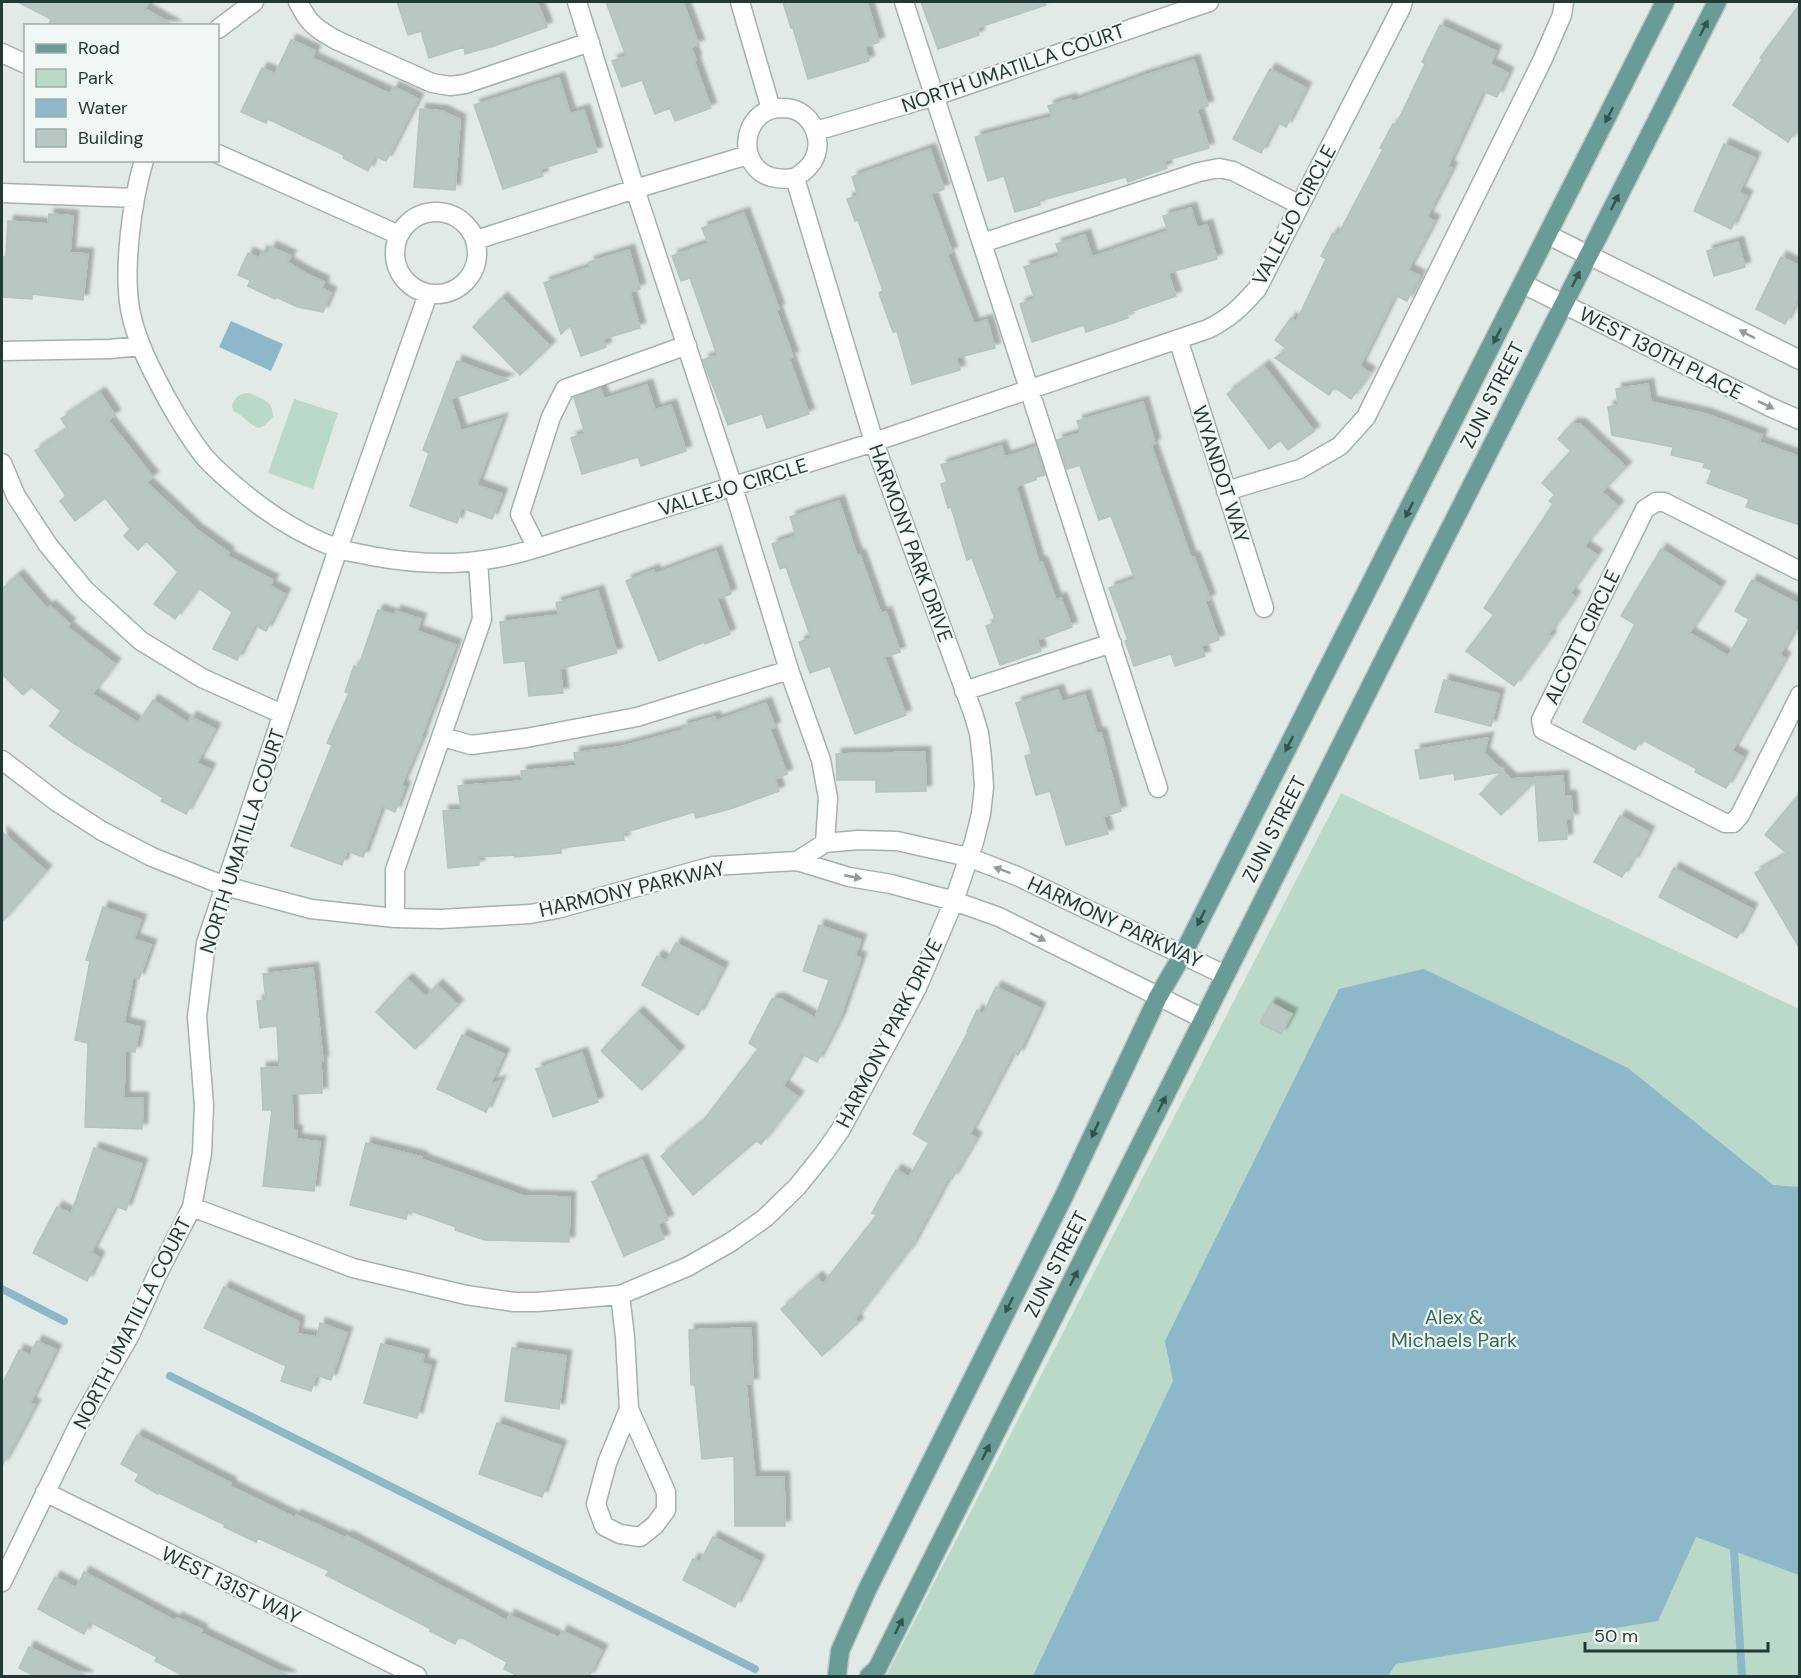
<svg xmlns="http://www.w3.org/2000/svg" width="1801" height="1678" viewBox="0 0 1801 1678" font-family="'DM Sans',sans-serif">
<style>
.green{fill:#bbd9c8}
.water{fill:#8db8ca}
.lines{fill:none;stroke-linecap:round;stroke-linejoin:round}
.stream{stroke:#8db8ca;stroke-width:8}
.building{fill:#b9c7c4;stroke:#b4c3bf;stroke-width:1.5;filter:url(#shadow)}
.minor-casing{stroke:#a4b1ae;stroke-width:21}
.major-casing{stroke:#bdc4c3;stroke-width:21}
.minor{stroke:#fff;stroke-width:18}
.major{stroke:#699c96;stroke-width:18}
.oneway{fill:#34524e}
.oneway2{fill:#919c9a}
.labels{text-anchor:middle;stroke-width:4.5;stroke-linejoin:round;paint-order:stroke}
.street-label{font-size:20px;fill:#233936;stroke:#f1f7f5}
.park-label{font-size:20px;fill:#316c51;stroke:#f1f7f5}
</style>
<defs>
<filter id="shadow"><feDropShadow dx="5.5" dy="-5.5" stdDeviation="1.5" flood-color="#0004"/></filter>
</defs>
<rect width="100%" height="100%" fill="#e1eae7"/>
<!-- green -->
<path class="green" d="M249,393C262,399 273,400 273,417L264,426L258,428C248,424 245,416 233,411L232,406C236,396 238,394 249,393Z
M294,399L338,413L313,489L268,473Z
M1341,793L1799,1009V1676H886Z"/>
<!-- water -->
<path class="water" d="M231,321L283,344L271,371L219,347Z
M1424,969L1628,1068L1773,1185L1799,1187V1575L1696,1537L1658,1621L1396,1664L1388,1676H1033L1173,1381L1165,1341L1339,989Z"/>
<g class="lines">
<!-- stream -->
<path class="stream" d="M2,1289L64,1321
M170,1376L755,1669
M1734,1551L1742,1676"/>
</g>
<!-- building -->
<path class="building" d="M18,2H149L145,9L175,26H48L51,19Z
M397,2H537L547,27L494,46L465,54L464,47L429,58L421,31L408,35Z
M606,2H683L699,45L691,47L696,60L694,61L711,108L675,121L670,108L655,114L642,80L622,87L612,61L626,56Z
M783,2H867L879,42L865,47L869,61L808,79L793,28H791Z
M921,2H1045L1046,5L977,28L979,35L938,49Z
M1800,4V124L1788,142L1733,105L1762,60L1760,58Z
M1440,25L1496,51L1490,64L1508,73L1497,97L1483,91L1448,166L1452,168L1427,217L1434,221L1408,270L1420,276L1407,301L1395,295L1360,366L1370,373L1351,399L1334,387L1329,395L1275,358L1287,349L1275,340L1291,318L1296,322L1326,259L1321,256L1333,233L1338,235L1383,149L1380,148L1393,124L1396,125L1425,64L1422,62Z
M291,40L315,51L312,58L390,94L394,87L418,99L386,161L375,156L368,171L343,158L344,155L268,119L266,123L241,112L262,68L275,74Z
M1194,60L1208,106L1197,109L1209,148L1164,161L1167,168L1128,182L1126,177L1039,201L1040,205L1015,212L1004,176L988,181L975,137L1052,117L1048,106L1071,99L1072,102L1143,76Z
M1270,69L1306,88L1286,127L1277,122L1261,153L1233,139Z
M559,78L570,114L584,110L597,152L540,169L543,176L503,189L474,105Z
M420,109L442,111L460,120L455,190L414,187Z
M1724,144L1755,158L1739,192L1747,196L1731,229L1694,211Z
M930,149L944,189L931,194L952,252L947,254L974,324L987,320L995,348L956,358L960,370L912,384L897,331L893,332L879,293L883,291L858,220L855,221L847,199L858,196L852,177Z
M1191,208L1197,228L1207,225L1217,259L1168,273L1176,296L1127,313L1128,318L1086,332L1084,325L1032,342L1020,304L1035,299L1024,267L1060,256L1056,244L1085,235L1092,257L1168,231L1163,216Z
M744,213L779,309L776,310L793,357L789,358L809,414L767,428L762,414L728,425L703,360L717,355L690,278L681,281L672,256L708,243L702,228Z
M49,214L73,216L70,253L88,254L83,300L32,294V299L2,297V257H6L8,221L48,224Z
M1738,242L1745,267L1714,276L1707,251Z
M271,247L291,256L287,262L305,273L324,282L322,288L331,293L323,312L298,307L276,297L275,299L248,286L250,280L238,275L248,253L259,258L262,251L267,254Z
M629,250L640,289L630,292L640,328L603,339L606,347L581,356L570,325L561,334L544,283L590,267L589,262Z
M1781,257L1800,266V294L1785,324L1756,309Z
M502,298L550,346L520,375L473,327Z
M457,361L508,380L451,399L461,431L502,419L477,485L502,494L492,519L462,508L457,523L410,506L429,453L423,450Z
M1264,366L1314,431L1288,450L1280,440L1269,449L1227,394Z
M1648,384L1651,402L1706,414L1762,435L1759,442L1800,457V525L1746,507L1749,499L1707,483L1712,470L1703,467L1705,463L1671,455L1673,447L1612,435L1608,407L1618,405L1616,389Z
M647,385L655,410L671,405L686,451L641,466L638,457L582,474L571,438L585,433L574,398L600,388L604,399Z
M100,393L115,415L108,420L153,477L146,482L196,529L229,553L227,556L273,580L270,586L285,594L266,631L255,625L237,660L213,649L232,612L198,588L175,619L154,604L178,572L146,541L138,550L124,536L130,529L105,498L75,521L60,501L66,496L35,451L68,429L61,419Z
M1143,402L1155,444L1151,445L1191,558L1194,557L1210,599L1205,601L1219,640L1201,646L1205,656L1175,666L1171,654L1134,666L1125,641L1128,640L1109,588L1135,579L1111,516L1099,520L1080,465L1067,469L1057,440L1081,433L1077,421Z
M1572,424H1580L1626,467L1602,492L1618,506L1584,546L1597,555L1570,593L1575,597L1548,635L1551,636L1514,686L1466,651L1494,615L1484,608L1553,504L1549,501L1555,495L1542,483L1571,451L1558,439Z
M1001,446L1005,457L1036,447L1045,475L1036,477V480L1016,486L1039,563L1042,562L1056,600L1061,598L1072,627L1037,640L1041,651L1000,665L986,626L996,622L972,558L967,560L951,507L948,508L941,484L947,482L941,465Z
M839,501L857,556L860,555L881,614L886,612L900,652L884,657L906,715L855,734L830,666L810,673L799,642L811,638L786,567L780,569L772,544L796,536L790,517Z
M1661,549L1720,587L1689,633L1728,656L1749,619L1735,611L1752,580L1800,605V619L1780,655L1785,658L1732,751L1743,757L1726,788L1695,772L1697,769L1641,739L1635,750L1583,722L1635,624L1621,616Z
M716,551L731,594L717,599L730,634L705,644L704,642L659,661L626,581L654,570L655,574Z
M18,575L47,609L50,606L70,624L67,627L115,664L92,694L138,723L153,700L188,723L191,717L215,729L197,763L210,769L186,814L161,801L163,798L73,743L50,726L61,711L31,687L23,695L2,674V589Z
M598,591L617,653L560,669L563,693L529,696L525,661L504,663L500,622L559,615L556,603Z
M378,610L394,615L396,611L421,619L417,631L456,645L421,737H422L401,786L405,787L395,812L382,806L363,857L347,851L342,865L291,846L332,745L327,743L349,693L345,692L354,666L358,668Z
M1444,680L1499,694L1491,726L1435,712Z
M1058,690L1062,702L1085,695L1097,734L1101,733L1121,811L1103,817L1108,834L1066,845L1050,791L1036,795L1025,756L1032,754L1016,703Z
M766,703L775,727L770,729L787,774L775,779L779,791L733,808L696,818L694,812L623,833L624,840L561,848V853L515,857V855L479,857V865L448,868L443,811L461,810L458,786L522,781L521,771L576,766L574,753L620,747L683,730L682,726L715,717L716,721Z
M1488,738L1484,753L1511,779L1563,776L1564,796H1571L1573,819H1566L1567,839L1539,841L1535,781L1501,815L1480,794L1502,772L1455,780L1454,773L1420,779L1415,750Z
M925,752L926,791L876,792V780H837L836,754Z
M1800,793V949L1755,873L1788,854L1765,835Z
M1620,816L1649,832L1633,862L1631,861L1622,877L1594,862Z
M2,832L46,871L2,922Z
M1674,868L1752,909L1737,938L1659,897Z
M103,907L141,920L134,939L151,945L139,979L133,976L124,1023L140,1027L135,1052L125,1050L124,1098H143L142,1129L85,1127L88,1043L75,1040L90,961L86,960Z
M819,925L861,940L855,956L861,958L840,1018L817,1062L802,1054L783,1086L798,1097L761,1144L756,1141L693,1195L661,1156L703,1121L758,1049L749,1043L772,999H780L815,1018L829,980L803,971Z
M676,943L723,968L698,1015L642,985L657,956L666,961Z
M313,968L323,1061H321L322,1093L292,1094L293,1130L297,1131L296,1139L320,1142L314,1191L263,1186L272,1110H263L261,1068L279,1067L277,1026L260,1028L257,1001L266,1000L263,974Z
M407,979L426,997L437,985L458,1005L415,1049L376,1012Z
M996,987L1040,1008L1018,1055L1013,1053L970,1134L976,1138L952,1179L949,1177L911,1247L855,1319L858,1323L822,1356L781,1309L817,1277L823,1284L877,1215L872,1213L896,1170L909,1177L929,1143L913,1134L968,1032L967,1031L977,1010L983,1014Z
M1271,1003L1292,1014L1281,1034L1260,1023Z
M638,1012L679,1052L642,1090L601,1051Z
M462,1035L504,1054L490,1085L500,1081L486,1112L437,1089Z
M582,1053L598,1102L553,1117L536,1069Z
M366,1143L422,1157L421,1159L524,1196L570,1197L569,1242L485,1240L455,1230L456,1227L408,1210L406,1219L350,1205Z
M94,1148L142,1164L126,1210L115,1206L91,1253L99,1257L87,1281L33,1253L57,1207L71,1214Z
M642,1160L668,1220L658,1224L664,1239L624,1256L592,1182Z
M224,1287L299,1322L297,1334L317,1337L320,1323L347,1333L331,1380L316,1375L311,1391L281,1381L286,1366L204,1328Z
M751,1328L753,1384H746L755,1477H784L785,1526H735L734,1456L702,1459L695,1385H691L689,1330Z
M37,1341L56,1350L30,1403L35,1405L2,1466V1385L19,1350L30,1355Z
M381,1344L424,1355L422,1363L431,1366L417,1418L364,1403Z
M512,1348L566,1356L559,1409L505,1401Z
M497,1423L561,1446L542,1497L479,1474Z
M137,1435L231,1483L230,1486L295,1518L296,1515L346,1538L347,1536L507,1621L509,1615L559,1638L562,1631L602,1650L589,1677H520L504,1669L507,1662L459,1636L455,1644L430,1631L431,1629L326,1575L329,1571L258,1538L256,1542L224,1527L225,1525L159,1493L158,1494L135,1481L139,1474L121,1464Z
M713,1537L759,1561L735,1607L683,1580L693,1559L700,1562Z
M84,1572L175,1621L177,1618L202,1630L201,1633L291,1677H186L155,1661L157,1657L90,1622L84,1634L38,1609L55,1577L76,1588Z
M29,1647L88,1677H36L19,1668Z"/>
<g class="lines">
<defs>
<path id="minor" d="M298,2C309,24 315,28 336,40L432,83L450,86L465,84L590,42
M577,2L635,189L733,487L789,670L821,760L828,798L825,843
M740,2L771,109
M904,2L1158,788
M218,29L254,2
M2,53L26,64
M778,108C782,108 788,108 792,109C814,115 824,142 813,161C809,168 801,174 795,178C787,179 778,179 771,177C736,166 741,112 778,108Z
M816,131L935,96L1209,2
M218,154L399,235
M144,160C132,201 123,268 130,309C136,341 151,369 166,397C177,417 189,437 203,455C213,467 227,479 239,489C268,514 300,534 336,548C346,552 360,553 371,556C431,567 479,566 537,548L874,442L1208,329C1230,318 1240,308 1257,289L1401,8L1403,2
M2,193L135,198
M395 253a41 41 0 1 1 82 0a41 41 0 1 1-82 0Z
M1548,235L1800,360
M476,240L635,189L748,155
M982,243L1199,172L1219,168L1233,171L1300,205
M1523,284L1770,407L1800,420
M1178,339L1264,608
M2,351L110,349L140,346
M2,463L16,496L48,545L85,590L141,641L202,678L282,714
M1226,491L1300,469L1340,446L1366,417L1542,61L1562,15L1564,2
M537,548L520,514L551,417L565,389L687,345
M1800,571L1664,502H1656L1645,509L1541,720L1543,730L1725,823H1733L1740,815L1800,695
M964,691L1112,643
M443,737L471,745L526,738L637,717L789,670
M2,760L57,802L102,831L152,857L225,886L311,909L395,918L441,919L530,914L557,909L713,866L797,861L849,877L891,884L954,901L999,917L1204,1019
M797,861L825,843L858,840L897,841L968,857L1017,876L1225,975
M395,918V870L482,619L478,561
M192,1207L353,1268L466,1295L514,1302H537L620,1295L687,1267L731,1242L765,1218L797,1187L825,1152L841,1129L917,988L954,901L974,842L981,814L984,787L982,758L979,733L973,713L874,442L795,178
M620,1295L625,1337L629,1409L607,1463L596,1504L604,1526L620,1534L640,1537L655,1525L666,1510V1492L629,1409
M45,1492L417,1676
M2,1582L79,1424L130,1335L156,1277L192,1207L202,1153L204,1105L197,1017L206,943L338,549L428,294"/>
<path id="major" d="M837,1676L840,1651L867,1590L1064,1196L1158,997L1183,954L1665,2
M869,1676L877,1669L1438,552L1717,2"/>
</defs>
<!-- minor casing -->
<use href="#minor" class="minor-casing"/>
<!-- major casing -->
<use href="#major" class="major-casing"/>
<!-- minor -->
<use href="#minor" class="minor"/>
<!-- major -->
<use href="#major" class="major"/>
</g>
<!-- one-way arrows -->
<defs><path id="oneway-solid" d="M-6-.8H1V-3.2L6.5 0L1 3.2V.8H-6Z" transform="scale(1.5)"/></defs>
<g class="oneway">
<use href="#oneway-solid" transform="translate(1704 28) rotate(-63)"/>
<use href="#oneway-solid" transform="translate(1609 115) rotate(117)"/>
<use href="#oneway-solid" transform="translate(1615 202) rotate(-63)"/>
<use href="#oneway-solid" transform="translate(1576 279) rotate(-63)"/>
<use href="#oneway-solid" transform="translate(1497 336) rotate(117)"/>
<use href="#oneway-solid" transform="translate(1409 510) rotate(117)"/>
<use href="#oneway-solid" transform="translate(1289 744) rotate(117)"/>
<use href="#oneway-solid" transform="translate(1201 918) rotate(116)"/>
<use href="#oneway-solid" transform="translate(1162 1104) rotate(-63)"/>
<use href="#oneway-solid" transform="translate(1095 1130) rotate(115)"/>
<use href="#oneway-solid" transform="translate(1074 1278) rotate(-63)"/>
<use href="#oneway-solid" transform="translate(1009 1305) rotate(117)"/>
<use href="#oneway-solid" transform="translate(986 1452) rotate(-63)"/>
<use href="#oneway-solid" transform="translate(899 1626) rotate(-63)"/>
</g>
<g class="oneway2">
<use href="#oneway-solid" transform="translate(1747 334) rotate(-153)"/>
<use href="#oneway-solid" transform="translate(1766 405) rotate(26)"/>
<use href="#oneway-solid" transform="translate(1002 870) rotate(-160)"/>
<use href="#oneway-solid" transform="translate(853 877) rotate(11)"/>
<use href="#oneway-solid" transform="translate(1038 937) rotate(27)"/>
</g>
<g class="labels">
<!-- street labels -->
<g class="street-label">
<text transform="translate(1013 68) rotate(-19)" y="7">NORTH UMATILLA COURT</text>
<text transform="translate(1294 215) rotate(-62)" y="7">VALLEJO CIRCLE</text>
<text transform="translate(1661 353) rotate(27)" y="7">WEST 130TH PLACE</text>
<text transform="translate(1492 395) rotate(-63)" y="7">ZUNI STREET</text>
<text transform="translate(1221 474) rotate(72)" y="7">WYANDOT WAY</text>
<text transform="translate(733 487) rotate(-17)" y="7">VALLEJO CIRCLE</text>
<text transform="translate(911 543) rotate(70)" y="7">HARMONY PARK DRIVE</text>
<text transform="translate(1582 637) rotate(-64)" y="7">ALCOTT CIRCLE</text>
<text transform="translate(1274 829) rotate(-63)" y="7">ZUNI STREET</text>
<text transform="translate(242 841) rotate(-72)" y="7">NORTH UMATILLA COURT</text>
<text transform="translate(632 889) rotate(-13)" y="7">HARMONY PARKWAY</text>
<text transform="translate(1115 922) rotate(25)" y="7">HARMONY PARKWAY</text>
<text transform="translate(889 1033) rotate(-63)" y="7">HARMONY PARK DRIVE</text>
<text transform="translate(1056 1264) rotate(-63)" y="7">ZUNI STREET</text>
<text transform="translate(132 1323) rotate(-63)" y="7">NORTH UMATILLA COURT</text>
<text transform="translate(231 1585) rotate(26)" y="7">WEST 131ST WAY</text>
</g>
<!-- park labels -->
<g class="park-label">
<text x="1454" y="1324">Alex &amp;<tspan x="1454" dy="23">Michaels Park</tspan></text>
</g>
</g>
<!-- border -->
<rect width="1801" height="1678" fill="none" stroke="#233936" stroke-width="6"/>
<!-- legend -->
<rect x="24" y="24" width="195" height="138" fill="#f1f7f5" stroke="#9faba9" stroke-width="1.5"/>
<rect x="36" y="44" width="30" height="9" fill="#699c96" stroke="#9faba9" stroke-width="1.5"/>
<text x="78" y="54" font-size="18" fill="#233936">Road</text>
<rect x="36" y="69" width="30" height="18" fill="#bbd9c8" stroke="#9faba9" stroke-width="1.5"/>
<text x="78" y="84" font-size="18" fill="#233936">Park</text>
<rect x="36" y="99" width="30" height="18" fill="#8db8ca" stroke="#9faba9" stroke-width="1.5"/>
<text x="78" y="114" font-size="18" fill="#233936">Water</text>
<rect x="36" y="129" width="30" height="18" fill="#b9c7c4" stroke="#9faba9" stroke-width="1.5"/>
<text x="78" y="144" font-size="18" fill="#233936">Building</text>
<!-- scale -->
<path d="M1585 1642v9h183v-9" fill="none" stroke="#233936" stroke-width="3"/>
<text x="1594" y="1642" font-size="18" fill="#233936" stroke="#f1f7f5" stroke-width="4.5" paint-order="stroke">50 m</text>
</svg>
